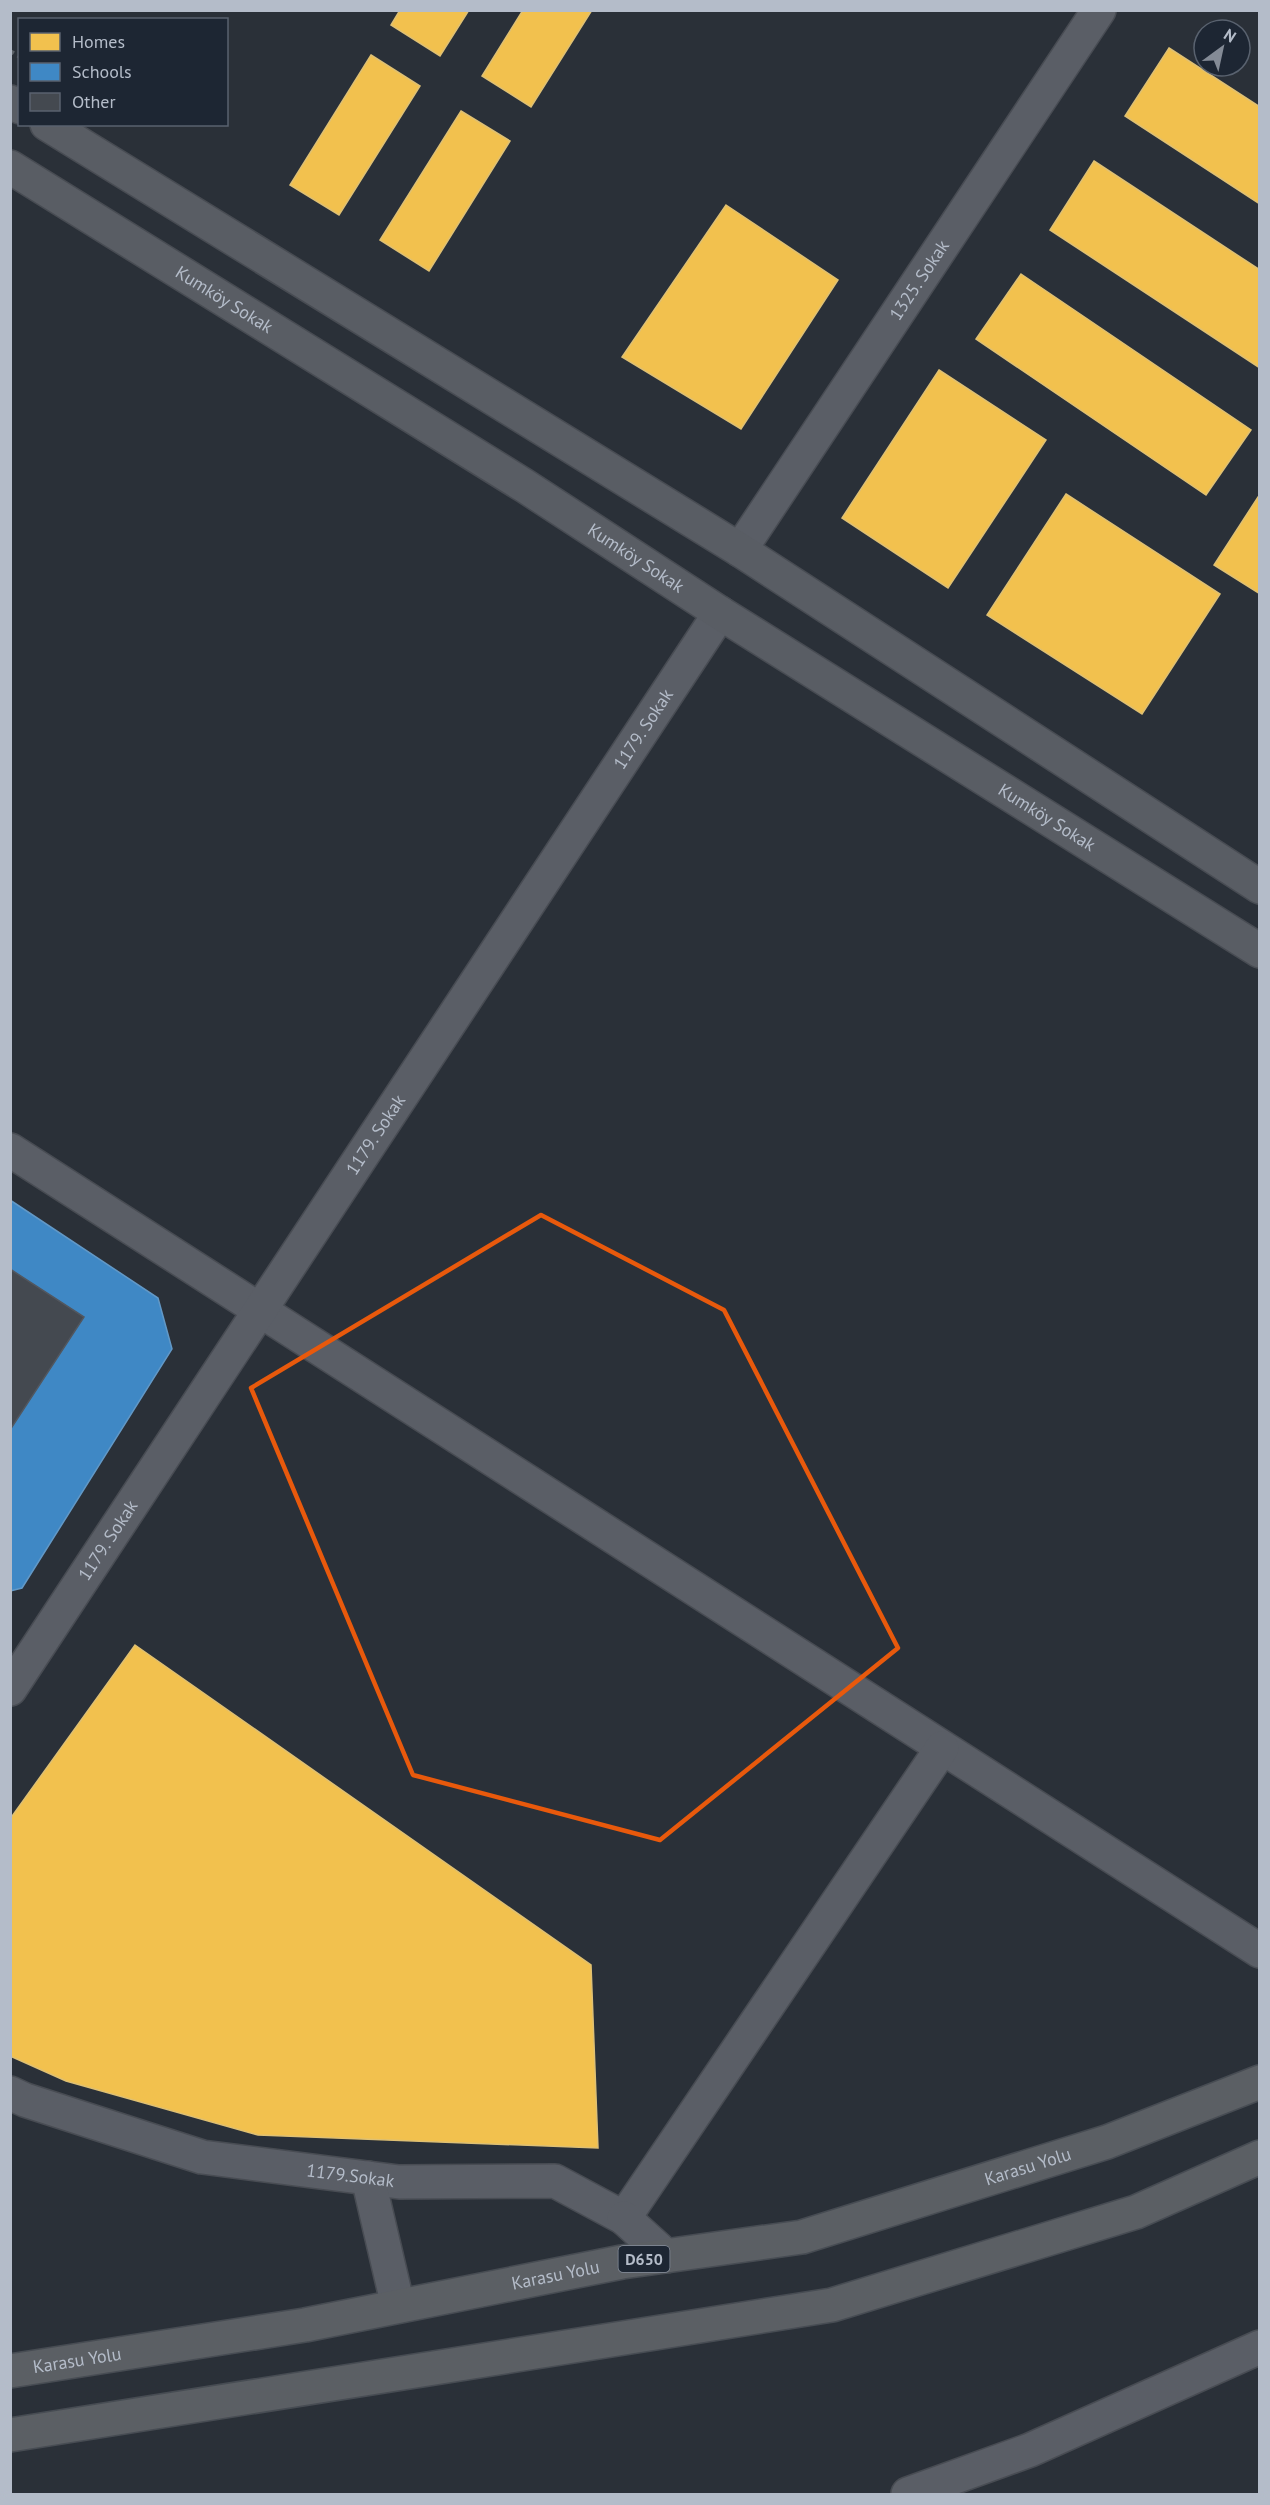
<svg xmlns="http://www.w3.org/2000/svg" width="1270" height="2505" viewBox="0 0 1270 2505" font-family="'PT Sans',sans-serif">
<style>
.homes{fill:#f2c14e;stroke:#dfc073;stroke-width:1.5}
.schools{fill:#3f88c5;stroke:#6298c6;stroke-width:1.5}
.building{fill:#444950;stroke:#52575f;stroke-width:1.5}
.lines{fill:none;stroke-linecap:round;stroke-linejoin:round}
.minor-casing{stroke:#484c53;stroke-width:36}
.secondary-casing{stroke:#484c53;stroke-width:36}
.trunk-casing{stroke:#474c53;stroke-width:36}
.path{stroke:#5d636a;stroke-width:4;stroke-dasharray:4.5 4.5;stroke-linecap:butt}
.minor{stroke:#5a5e66;stroke-width:33}
.secondary{stroke:#595d64;stroke-width:33}
.trunk{stroke:#5b5f64;stroke-width:33}
.marked{fill:none;stroke:#e8590c;stroke-width:4.5;stroke-linejoin:round}
.labels{text-anchor:middle;stroke-width:6;stroke-linejoin:round;paint-order:stroke}
.shield{fill:#1d2633;stroke:#878f9c;stroke-width:1.5}
.shield-label{font-size:16px;font-weight:bold;fill:#b4bcc9}
.street-label{font-size:18px;fill:#b4bcc9;stroke:#1d2633}
</style>
<rect width="100%" height="100%" fill="#2a3038"/>
<!-- homes -->
<path class="homes" d="M400,10H469L440,56L391,25Z
M523,10H592L531,107L482,76Z
M1169,48L1260,107V204L1125,116Z
M371,55L420,86L339,215L290,185Z
M461,111L510,141L429,271L380,240Z
M1094,161L1260,270V368L1050,230Z
M726,205L838,280L741,429L622,357Z
M1021,274L1251,430L1206,495L976,339Z
M939,370L1046,440L948,588L842,518Z
M1066,494L1220,594L1142,714L987,615Z
M1260,494V594L1214,565Z
M135,1645L591,1965L598,2148L258,2135L66,2081L10,2056V1819Z"/>
<!-- schools -->
<path class="schools" d="M10,1200L158,1298L172,1349L22,1588L10,1591Z"/>
<!-- building -->
<path class="building" d="M10,1269L84,1317L10,1430Z"/>
<g class="lines">
<defs>
<g id="minor">
<path id="s1" d="M740,550L1099,10"/>
<path d="M10,1150L1260,1951"/>
<path id="s2" d="M10,1689L720,613"/>
<path id="s3" d="M10,2093L25,2100L202,2157L399,2182L555,2181L624,2218L942,1748"/>
<path d="M368,2178L398,2306"/>
<path d="M624,2218L666,2256"/>
<path d="M908,2494L1030,2450L1260,2347"/>
</g>
<g id="secondary">
<path d="M10,102L20,107"/>
<path d="M47,124L740,550L1260,887"/>
<path id="s4" d="M10,167L525,486L720,613L1260,951"/>
</g>
<g id="trunk">
<path id="s5" d="M10,2371L305,2325L622,2262L802,2237L1107,2142L1260,2082"/>
<path d="M10,2435L832,2305L1136,2212L1260,2157"/>
</g>
</defs>
<!-- minor casing -->
<use href="#minor" class="minor-casing"/>
<!-- secondary casing -->
<use href="#secondary" class="secondary-casing"/>
<!-- trunk casing -->
<use href="#trunk" class="trunk-casing"/>
<!-- path -->
<path class="path" d="M10,51L20,57"/>
<!-- minor -->
<use href="#minor" class="minor"/>
<!-- secondary -->
<use href="#secondary" class="secondary"/>
<!-- trunk -->
<use href="#trunk" class="trunk"/>
</g>
<!-- marked area -->
<path class="marked" d="M541,1215L724,1310L898,1648L660,1840L413,1775L251,1388Z"/>
<g class="labels">
<!-- shield labels -->
<rect class="shield" x="618.5" y="2246" width="51" height="26" rx="4.5"/>
<g class="shield-label">
<text x="644" y="2265">D650</text>
</g>
<!-- street labels -->
<g class="street-label">
<text dy="6" stroke="none"><textPath href="#s1" startOffset="324">1325. Sokak</textPath></text>
<text dy="6" stroke="none"><textPath href="#s4" startOffset="252">Kumköy Sokak</textPath></text>
<text dy="6" stroke="none"><textPath href="#s4" startOffset="738">Kumköy Sokak</textPath></text>
<text dy="6" stroke="none"><textPath href="#s2" startOffset="1150">1179. Sokak</textPath></text>
<text dy="6" stroke="none"><textPath href="#s4" startOffset="1224">Kumköy Sokak</textPath></text>
<text dy="6" stroke="none"><textPath href="#s2" startOffset="664">1179. Sokak</textPath></text>
<text dy="6" stroke="none"><textPath href="#s2" startOffset="178">1179. Sokak</textPath></text>
<text dy="6" stroke="none"><textPath href="#s5" startOffset="1040">Karasu Yolu</textPath></text>
<text dy="6" stroke="none"><textPath href="#s3" startOffset="352">1179.Sokak</textPath></text>
<text dy="6" stroke="none"><textPath href="#s5" startOffset="554">Karasu Yolu</textPath></text>
<text dy="6" stroke="none"><textPath href="#s5" startOffset="68">Karasu Yolu</textPath></text>
</g>
</g>
<!-- border -->
<rect width="1270" height="2505" fill="none" stroke="#b4bcc9" stroke-width="24"/>
<!-- legend -->
<rect x="18" y="18" width="210" height="108" fill="#1d2633" stroke="#59626f" stroke-width="1.5"/>
<rect x="30" y="33" width="30" height="18" fill="#f2c14e" stroke="#59626f" stroke-width="1.5"/>
<text x="72" y="48" font-size="18" fill="#b4bcc9">Homes</text>
<rect x="30" y="63" width="30" height="18" fill="#3f88c5" stroke="#59626f" stroke-width="1.5"/>
<text x="72" y="78" font-size="18" fill="#b4bcc9">Schools</text>
<rect x="30" y="93" width="30" height="18" fill="#444950" stroke="#59626f" stroke-width="1.5"/>
<text x="72" y="108" font-size="18" fill="#b4bcc9">Other</text>
<!-- north arrow -->
<g transform="translate(1222 48) rotate(33)"><circle r="28" fill="#1d2633" stroke="#59626f" stroke-width="1.5"/>
<path d="M0-4.5L10 22L0 15L-10 22Z" fill="#848b96"/>
<text y="-9" font-size="16" font-weight="bold" text-anchor="middle" fill="#b4bcc9">N</text>
</g>
</svg>
